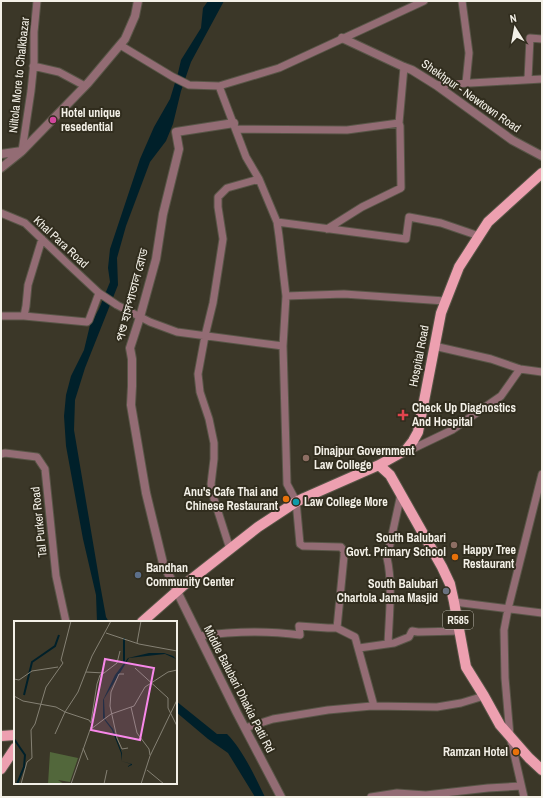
<svg xmlns="http://www.w3.org/2000/svg" width="543" height="798" viewBox="0 0 543 798" font-family="'Archivo Narrow','Noto Sans Bengali',sans-serif">
<style>
.water{fill:#00202a}
.lines{fill:none;stroke-linecap:round;stroke-linejoin:round}
.minor-casing{stroke:#585547;stroke-width:9}
.tertiary-casing{stroke:#585547;stroke-width:10}
.primary-casing{stroke:#585547;stroke-width:12}
.minor{stroke:#936c74;stroke-width:7}
.tertiary{stroke:#936c74;stroke-width:8}
.primary{stroke:#eda0b0;stroke-width:10}
.hotel-dot{fill:#d1479c;stroke:#312d1e;stroke-width:1.5}
.health-dot{fill:#e0444e;stroke:#312d1e;stroke-width:1.5}
.education-dot{fill:#8d6e63;stroke:#312d1e;stroke-width:1.5}
.food-dot{fill:#e8710a;stroke:#312d1e;stroke-width:1.5}
.culture-dot{fill:#0f9aa8;stroke:#312d1e;stroke-width:1.5}
.service-dot{fill:#5c6f8a;stroke:#312d1e;stroke-width:1.5}
.worship-dot{fill:#6b7280;stroke:#312d1e;stroke-width:1.5}
.labels{text-anchor:middle;stroke-width:4;stroke-linejoin:round;paint-order:stroke}
.shield{fill:#312d1e;stroke:#b9b6ab;stroke-width:1}
.shield-label{font-size:11px;font-weight:bold;fill:#f3f0e7}
.street-label{font-size:12px;fill:#f3f0e7;stroke:#312d1e}
.poi-label{font-size:12px;font-weight:bold;fill:#f3f0e7;stroke:#312d1e;text-anchor:start}
.inset-river{fill:none;stroke:#00202a;stroke-width:2}
.inset-road{fill:none;stroke:#858174;stroke-width:1}
.view{fill:#f888ea;fill-opacity:0.15;stroke:#f888ea;stroke-width:2}
.inset-edge{fill:none;stroke:#f3f0e7;stroke-width:2}
</style>
<rect width="100%" height="100%" fill="#3b3728"/>
<!-- water -->
<path class="water" d="M208,1H224L191,62L181,91L173,124L166,141L150,162L126,226L117,258L118,285L85,368L75,400L74,430L100,584L106,617L109,622H97L96,595L83,539L66,446L64,416L66,395L71,376L84,350L90,325L99,309L110,282L108,268L110,249L140,159L154,127L170,99L178,73L181,60L201,28L203,8Z
M176,701L217,734H227C243,750 255,777 265,797H255L228,753L208,739L176,712Z"/>
<g class="lines">
<defs>
<path id="minor" d="M462,1L469,53L466,83
M120,45L173,77L189,85L219,86L279,68L424,1
M33,66L59,72L85,86
M528,79L530,38L542,39
M436,85L542,79
M219,86L246,157L259,179L277,222L279,236L286,296L283,346L287,484L296,501L300,544L303,546L341,547L344,551V556L337,628L355,637L374,706
M236,129L347,130L399,123L404,67
M22,151L31,91L34,62V32L37,1
M1,213L25,223L69,265L99,293L117,305L150,322L177,332L283,346
M277,222L406,239L409,217L441,223L479,236
M327,229L362,207L401,188L400,126L399,123
M286,296L344,294L445,301
M1,316H24L26,306L28,285L42,239
M24,316L87,322L89,320L99,293
M434,346L491,359L520,369L542,372
M406,452L452,430L501,396L520,369
M1,454L5,453L37,457L45,469L56,576L66,622
M230,549L214,499L211,484L214,459V443L209,419L200,392L198,374L205,336L213,303L219,265L223,239L218,207V197L227,188L259,179
M454,602L542,613
M199,636C234,631 265,630 300,635L299,626L328,628H337
M388,644C389,618 393,583 387,558L401,494
M359,648L394,643L409,637L412,631L418,632L460,631
M245,728L273,719L328,710L372,706L437,707L461,703L484,696
M371,797L397,793L426,795L488,788L521,786
M524,797L510,736L505,678L504,630L508,609L542,474"/>
<path id="tertiary" d="M342,38L404,67L412,70L436,85L512,140L542,156
M234,123L176,132L179,149L163,214L156,259L140,317L130,348L132,359V386L131,405L146,493L163,563L237,713L281,797
M1,154L22,151L88,83L125,39L135,16L138,1
M1,168L21,152"/>
<path id="primary" d="M379,465L390,475L442,567L450,584L454,602L466,667L484,696L500,725L529,758L542,770
M142,622L184,585L258,527L296,502L304,498L379,465L406,450L413,441L418,432L441,313L459,267L488,222L542,173
M1,736L15,735
M1,769L15,748"/>
</defs>
<!-- minor casing -->
<use href="#minor" class="minor-casing"/>
<!-- tertiary casing -->
<use href="#tertiary" class="tertiary-casing"/>
<!-- primary casing -->
<use href="#primary" class="primary-casing"/>
<!-- minor -->
<use href="#minor" class="minor"/>
<!-- tertiary -->
<use href="#tertiary" class="tertiary"/>
<!-- primary -->
<use href="#primary" class="primary"/>
</g>
<!-- markers -->
<circle class="hotel-dot" cx="53" cy="120" r="4"/>
<path class="health-dot" d="M401 409h4v4h4v4h-4v4h-4v-4h-4v-4h4z"/>
<g class="education-dot">
<circle cx="306" cy="458" r="4"/>
<circle cx="454" cy="545" r="4"/>
</g>
<g class="food-dot">
<circle cx="286" cy="499" r="4"/>
<circle cx="455" cy="557" r="4"/>
<circle cx="516" cy="752" r="4"/>
</g>
<circle class="culture-dot" cx="296" cy="502" r="4"/>
<circle class="service-dot" cx="138" cy="575" r="4"/>
<circle class="worship-dot" cx="446" cy="591" r="4"/>
<g class="labels">
<!-- shield labels -->
<rect class="shield" x="443" y="611" width="30" height="18" rx="3"/>
<g class="shield-label">
<text x="458" y="624">R585</text>
</g>
<!-- street labels -->
<g class="street-label">
<text transform="translate(19 75) rotate(-84)" y="4">Niltola More to Chalkbazar</text>
<text transform="translate(471 96) rotate(35)" y="4">Shekhpur - Newtown Road</text>
<text transform="translate(61 242) rotate(43)" y="4">Khal Para Road</text>
<text transform="translate(132 295) rotate(-75)" y="4">পশু হাসপাতাল রোড</text>
<text transform="translate(419 356) rotate(-79)" y="4">Hospital Road</text>
<text transform="translate(39 522) rotate(-96)" y="4">Tal Purker Road</text>
<text transform="translate(239 689) rotate(63)" y="4">Middle Balubari Dhakia Patti Rd</text>
</g>
<!-- poi labels -->
<g class="poi-label">
<text x="61" y="117">Hotel unique<tspan x="61" dy="14">resedential</tspan></text>
<text x="412" y="412">Check Up Diagnostics<tspan x="412" dy="14">And Hospital</tspan></text>
<text x="314" y="455">Dinajpur Government<tspan x="314" dy="14">Law College</tspan></text>
<text x="278" y="496" text-anchor="end">Anu's Cafe Thai and<tspan x="278" dy="14">Chinese Restaurant</tspan></text>
<text x="304" y="506">Law College More</text>
<text x="446" y="542" text-anchor="end">South Balubari<tspan x="446" dy="14">Govt. Primary School</tspan></text>
<text x="463" y="554">Happy Tree<tspan x="463" dy="14">Restaurant</tspan></text>
<text x="146" y="572">Bandhan<tspan x="146" dy="14">Community Center</tspan></text>
<text x="438" y="588" text-anchor="end">South Balubari<tspan x="438" dy="14">Chartola Jama Masjid</tspan></text>
<text x="508" y="756" text-anchor="end">Ramzan Hotel</text>
</g>
</g>
<!-- overview -->
<g transform="translate(14 621)">
<rect width="163" height="163" fill="#3b3728"/>
<path d="M36,131L64,137L56,161L44,159L50,163H34Z" fill="#52673b"/>
<path d="M135,32H150L159,35L162,38L151,33L115,37L90,78L91,98L99,108L108,132L107,140L118,143V144L113,146L117,143L107,140V132L98,109L89,97V79L101,54L114,37Z" fill="#00202a"/>
<path class="inset-river" d="M110,42V17M10,74L18,41L41,25L45,14M0,118L11,134L10,146L3,163"/>
<path class="inset-road" d="M92,12L125,23L163,30M123,22L127,0M121,47L154,77V87L163,105M72,51L90,52L103,42L106,30M110,53H105L97,71L96,85L103,117L108,128L114,127M0,58L5,59L18,50L44,46M0,75L9,80L42,86L51,91M117,86L123,112L135,128L136,134M77,101L83,63L86,54L90,52M77,102L75,99L51,91L64,71L78,35L97,0M77,108L97,93L120,85L131,66L154,51L163,49M41,113L51,91M69,127L74,139M133,149L150,163M7,163L13,141L18,137L17,109L21,103L32,66L49,42L47,39L57,0M57,163L77,106M90,163L93,149M127,163L136,135L163,79"/>
<path class="view" d="M91,38L140,47L126,119L77,109Z"/>
<rect width="163" height="163" class="inset-edge"/>
</g>
<!-- border -->
<rect width="543" height="798" fill="none" stroke="#f3f0e7" stroke-width="4"/>
<!-- north arrow -->
<g transform="translate(515 28) rotate(349)" stroke="#312d1e" stroke-width="3" paint-order="stroke">
<path d="M0-3L7 15L0 10L-7 15Z" fill="#f3f0e7"/>
<text y="-6" font-size="11" font-weight="bold" text-anchor="middle" fill="#f3f0e7">N</text>
</g>
</svg>
